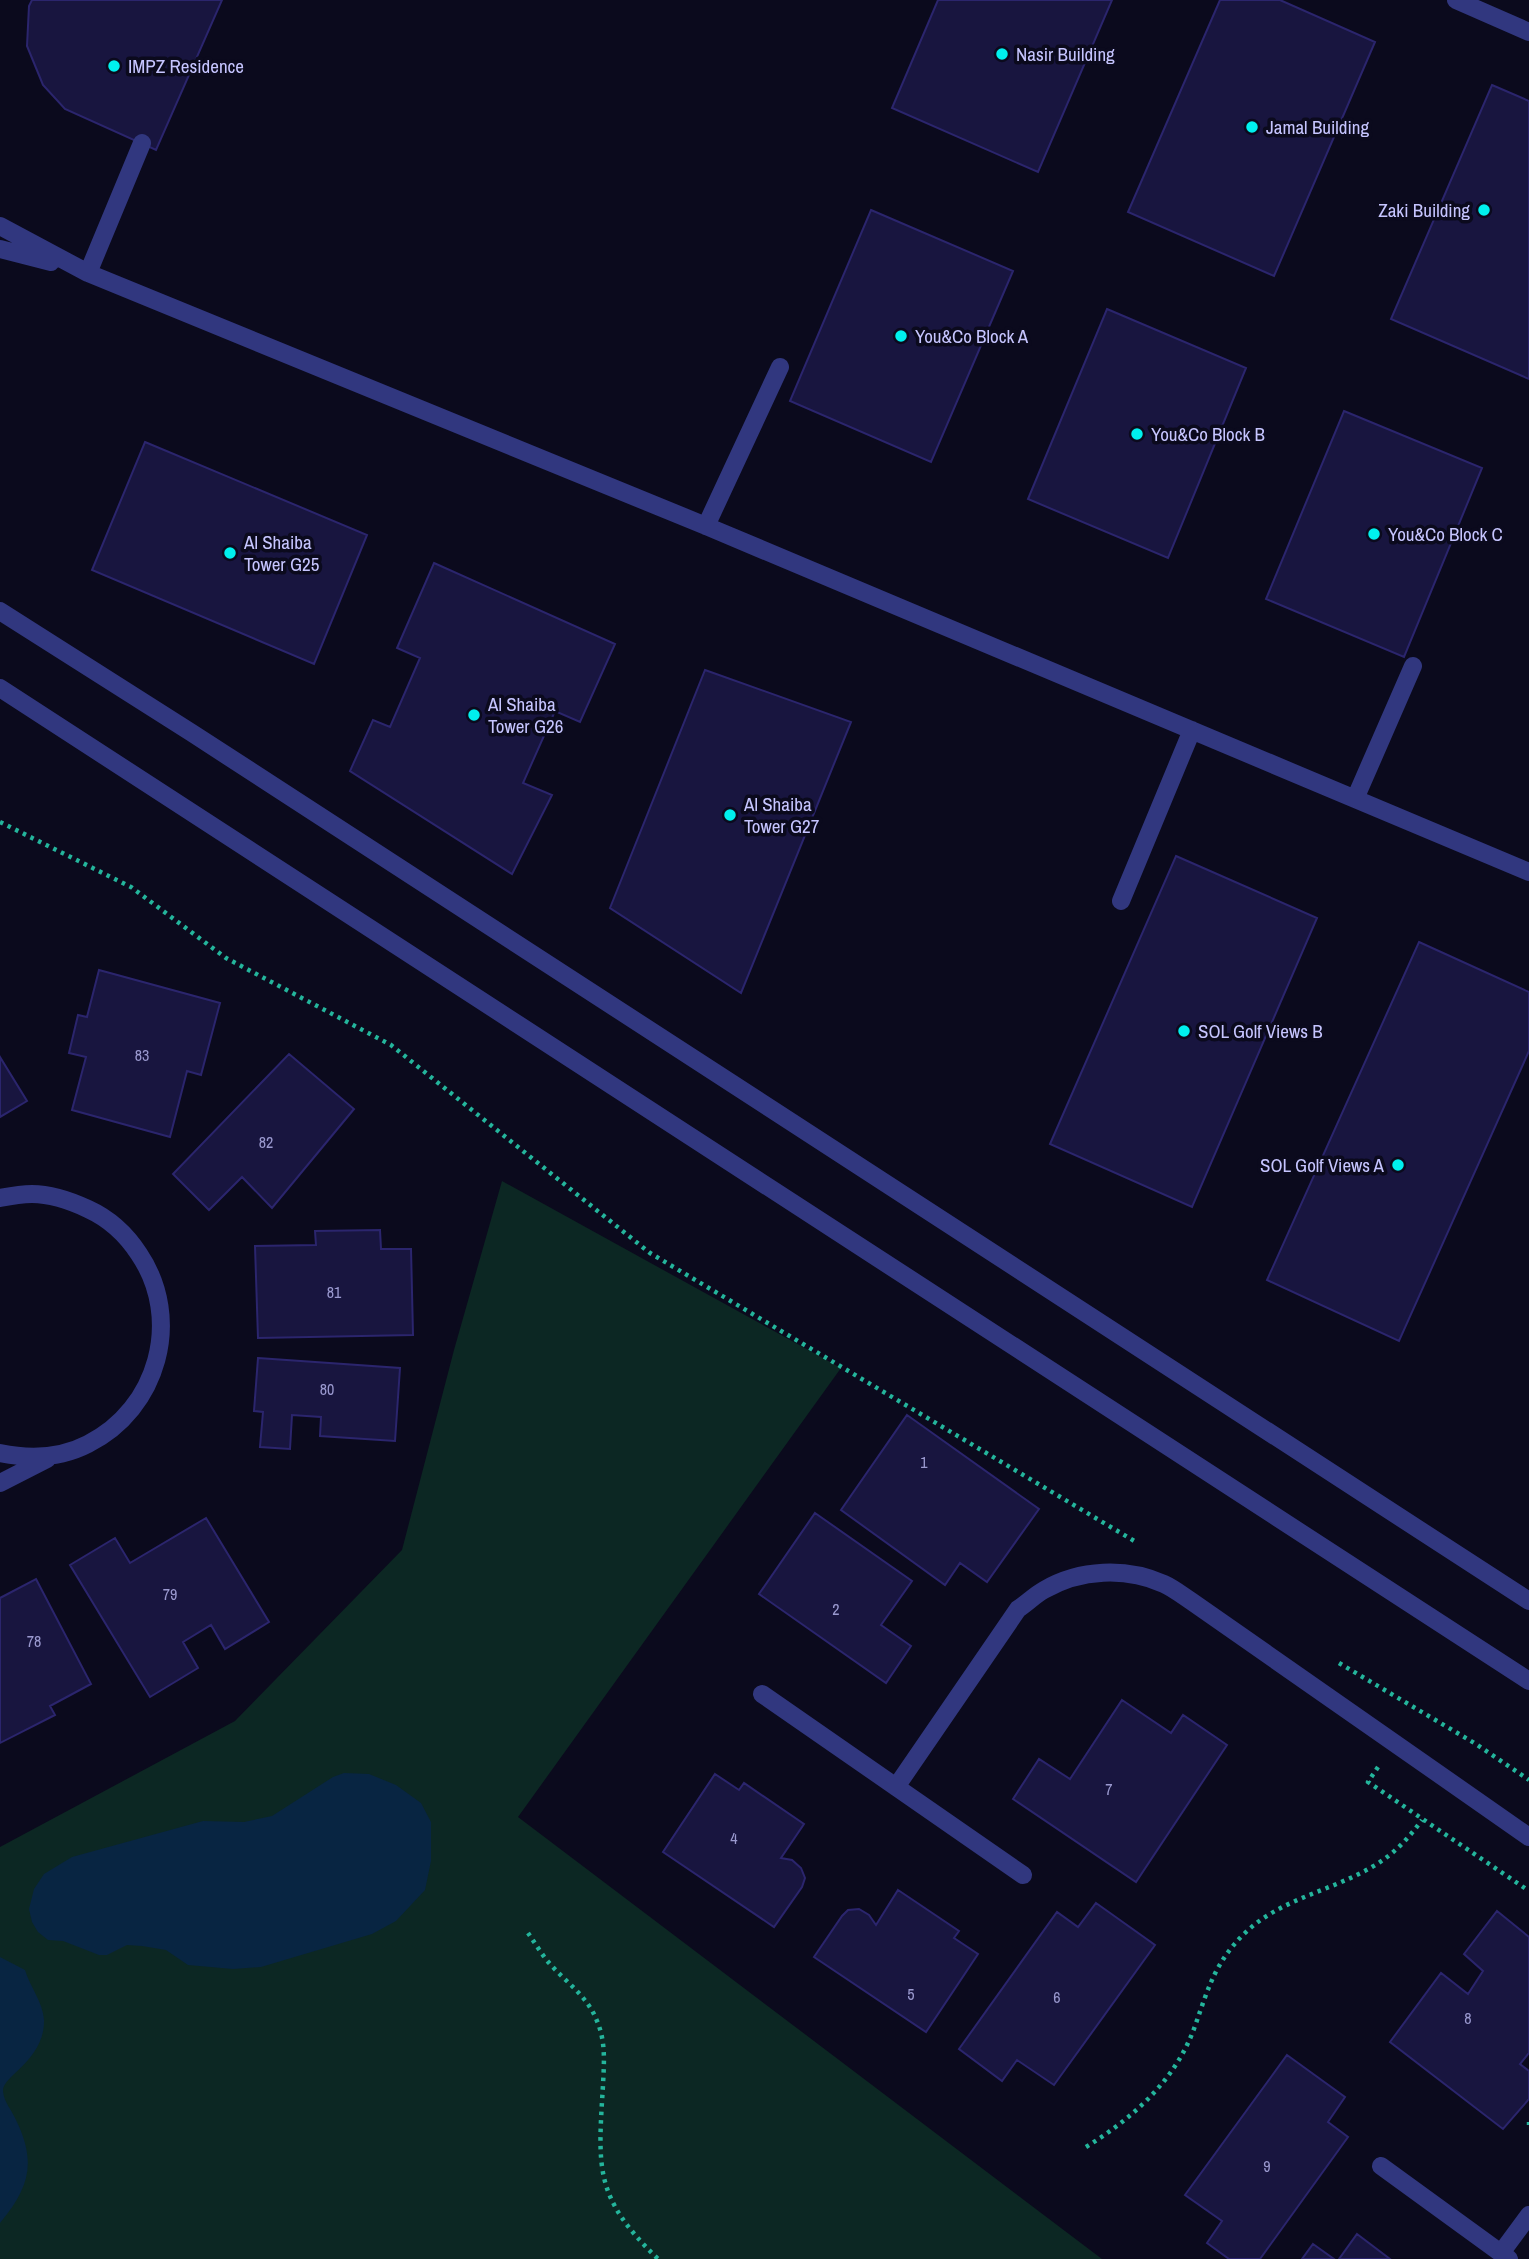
<svg xmlns="http://www.w3.org/2000/svg" width="1529" height="2259" viewBox="0 0 1529 2259" font-family="'Archivo Narrow',sans-serif">
<style>
.green{fill:#0c2723}
.water{fill:#082542}
.building{fill:#18153f;stroke:#2b256d;stroke-width:2}
.lines{fill:none;stroke-linecap:round;stroke-linejoin:round}
.path{stroke:#24b59c;stroke-width:4.5;stroke-dasharray:3.5 5;stroke-linecap:butt}
.minor{stroke:#31377f;stroke-width:18}
.poi-dot{fill:#00f0ee;stroke:#0b0a1d;stroke-width:2.5}
.labels{text-anchor:middle;stroke-width:7;stroke-linejoin:round;paint-order:stroke}
.number-label{font-size:16px;fill:#9a99cf}
.poi-label{font-size:19px;fill:#c6c5ff;stroke:#0b0a1d;text-anchor:start}
</style>
<rect width="100%" height="100%" fill="#0b0a1d"/>
<!-- green -->
<path class="green" d="M502,1181L841,1368L518,1817L1102,2259H0V1847L235,1721L402,1550L454,1350Z"/>
<!-- water -->
<path class="water" d="M344,1773L369,1774L396,1785L421,1803L431,1822V1861L425,1890L396,1921L372,1934L261,1967L233,1969L188,1965L166,1950L142,1946L127,1945L107,1955H99L63,1941L48,1940L38,1932L32,1922L29,1909L34,1889L44,1874L72,1857L203,1821L244,1822L272,1816L333,1777Z
M0,1957L25,1970C30,1987 43,2002 44,2020C45,2060 2,2076 3,2091C4,2103 12,2110 16,2120C37,2163 29,2188 0,2223Z"/>
<!-- building -->
<path class="building" d="M32,0H222L156,150L65,109L43,85L27,46L29,6Z
M938,0H1112L1038,172L892,108Z
M1220,0H1280L1375,42L1274,276L1128,212Z
M1492,85L1529,101V379L1391,319Z
M871,210L1013,271L931,462L790,401Z
M1107,309L1246,368L1168,558L1028,499Z
M1344,411L1482,468L1404,657L1266,599Z
M145,442L367,535L314,664L92,570Z
M434,563L615,644L580,722L555,711L523,783L552,795L512,874L350,771L373,720L390,727L420,658L397,648Z
M705,670L851,722L741,993L610,908Z
M1176,856L1317,918L1192,1207L1050,1144Z
M1419,942L1529,992V1051L1399,1341L1267,1280Z
M99,970L220,1003L201,1075L187,1071L170,1137L72,1110L86,1057L69,1053L78,1015L87,1017Z
M289,1054L354,1109L272,1208L242,1177L209,1210L173,1174Z
M0,1057L27,1101L0,1117Z
M380,1230L381,1249H411L413,1335L258,1338L255,1246L316,1245L315,1231Z
M258,1358L400,1368L395,1441L320,1436L321,1417L292,1415L290,1449L260,1447L263,1412L254,1411Z
M907,1415L1039,1509L987,1582L960,1563L945,1585L841,1510Z
M815,1513L912,1581L881,1625L911,1646L886,1683L759,1594Z
M206,1518L269,1622L225,1649L211,1625L183,1642L198,1668L150,1697L70,1565L115,1538L130,1563Z
M36,1579L91,1684L50,1706L55,1715L0,1743V1598Z
M1122,1700L1171,1733L1183,1715L1227,1745L1136,1882L1013,1799L1039,1759L1070,1779Z
M715,1774L739,1790L744,1783L804,1824L781,1858L792,1860L801,1868L805,1878L802,1887L774,1927L663,1852Z
M898,1890L959,1931L954,1938L978,1954L926,2032L814,1957L842,1916L848,1910L859,1909L869,1915L876,1925Z
M1096,1903L1155,1945L1054,2085L1017,2060L1002,2081L959,2049L1057,1912L1078,1927Z
M1497,1911L1529,1937V2053L1520,2064L1529,2071V2099L1503,2129L1390,2042L1441,1973L1468,1994L1483,1971L1464,1954Z
M1287,2055L1345,2097L1328,2122L1348,2137L1260,2259H1229L1207,2243L1222,2221L1185,2195Z
M1357,2234L1390,2259H1339Z
M1313,2244L1334,2259H1302Z"/>
<g class="lines">
<!-- path -->
<path class="path" d="M0,822L131,887L226,958L391,1045L650,1253L1136,1542
M1339,1663L1476,1744L1529,1780
M1378,1767L1368,1782L1529,1891
M528,1933C535,1943 542,1955 550,1964C567,1983 588,1997 597,2021C606,2042 604,2063 603,2085C598,2169 594,2197 658,2259
M1529,2122V2125
M1086,2147C1133,2118 1176,2080 1195,2026C1208,1989 1215,1962 1245,1933C1280,1899 1331,1891 1372,1867C1393,1855 1408,1839 1422,1820"/>
<!-- minor -->
<path class="minor" d="M1456,0L1529,32
M0,226L88,273L706,526L1529,872
M0,249L51,262
M88,273L142,143
M706,526L780,367
M0,611L192,733L1529,1601
M0,688L1529,1681
M1355,799L1413,666
M1121,901L1192,730
M0,1198C10,1196 21,1194 32,1194C51,1194 71,1201 88,1209C110,1219 126,1234 139,1254C183,1319 158,1409 88,1444C61,1458 29,1459 0,1453
M0,1483L47,1459
M762,1694L1023,1875
M896,1787L1018,1609C1027,1603 1035,1595 1044,1590C1080,1569 1126,1567 1164,1584C1173,1588 1182,1595 1191,1601L1529,1837
M1381,2166L1509,2259
M1501,2253L1529,2215"/>
</g>
<!-- markers -->
<g class="poi-dot">
<circle cx="1002" cy="54" r="7"/>
<circle cx="114" cy="66" r="7"/>
<circle cx="1252" cy="127" r="7"/>
<circle cx="1484" cy="210" r="7"/>
<circle cx="901" cy="336" r="7"/>
<circle cx="1137" cy="434" r="7"/>
<circle cx="1374" cy="534" r="7"/>
<circle cx="230" cy="553" r="7"/>
<circle cx="474" cy="715" r="7"/>
<circle cx="730" cy="815" r="7"/>
<circle cx="1184" cy="1031" r="7"/>
<circle cx="1398" cy="1165" r="7"/>
</g>
<g class="labels">
<!-- number labels -->
<g class="number-label">
<text x="142" y="1061">83</text>
<text x="266" y="1148">82</text>
<text x="334" y="1298">81</text>
<text x="327" y="1395">80</text>
<text x="924" y="1468">1</text>
<text x="170" y="1600">79</text>
<text x="836" y="1615">2</text>
<text x="34" y="1647">78</text>
<text x="1109" y="1795">7</text>
<text x="734" y="1844">4</text>
<text x="911" y="2000">5</text>
<text x="1057" y="2003">6</text>
<text x="1468" y="2024">8</text>
<text x="1267" y="2172">9</text>
</g>
<!-- poi labels -->
<g class="poi-label">
<text x="1016" y="61">Nasir Building</text>
<text x="128" y="73">IMPZ Residence</text>
<text x="1266" y="134">Jamal Building</text>
<text x="1470" y="217" text-anchor="end">Zaki Building</text>
<text x="915" y="343">You&amp;Co Block A</text>
<text x="1151" y="441">You&amp;Co Block B</text>
<text x="1388" y="541">You&amp;Co Block C</text>
<text x="244" y="549">Al Shaiba<tspan x="244" dy="22">Tower G25</tspan></text>
<text x="488" y="711">Al Shaiba<tspan x="488" dy="22">Tower G26</tspan></text>
<text x="744" y="811">Al Shaiba<tspan x="744" dy="22">Tower G27</tspan></text>
<text x="1198" y="1038">SOL Golf Views B</text>
<text x="1384" y="1172" text-anchor="end">SOL Golf Views A</text>
</g>
</g>
</svg>
